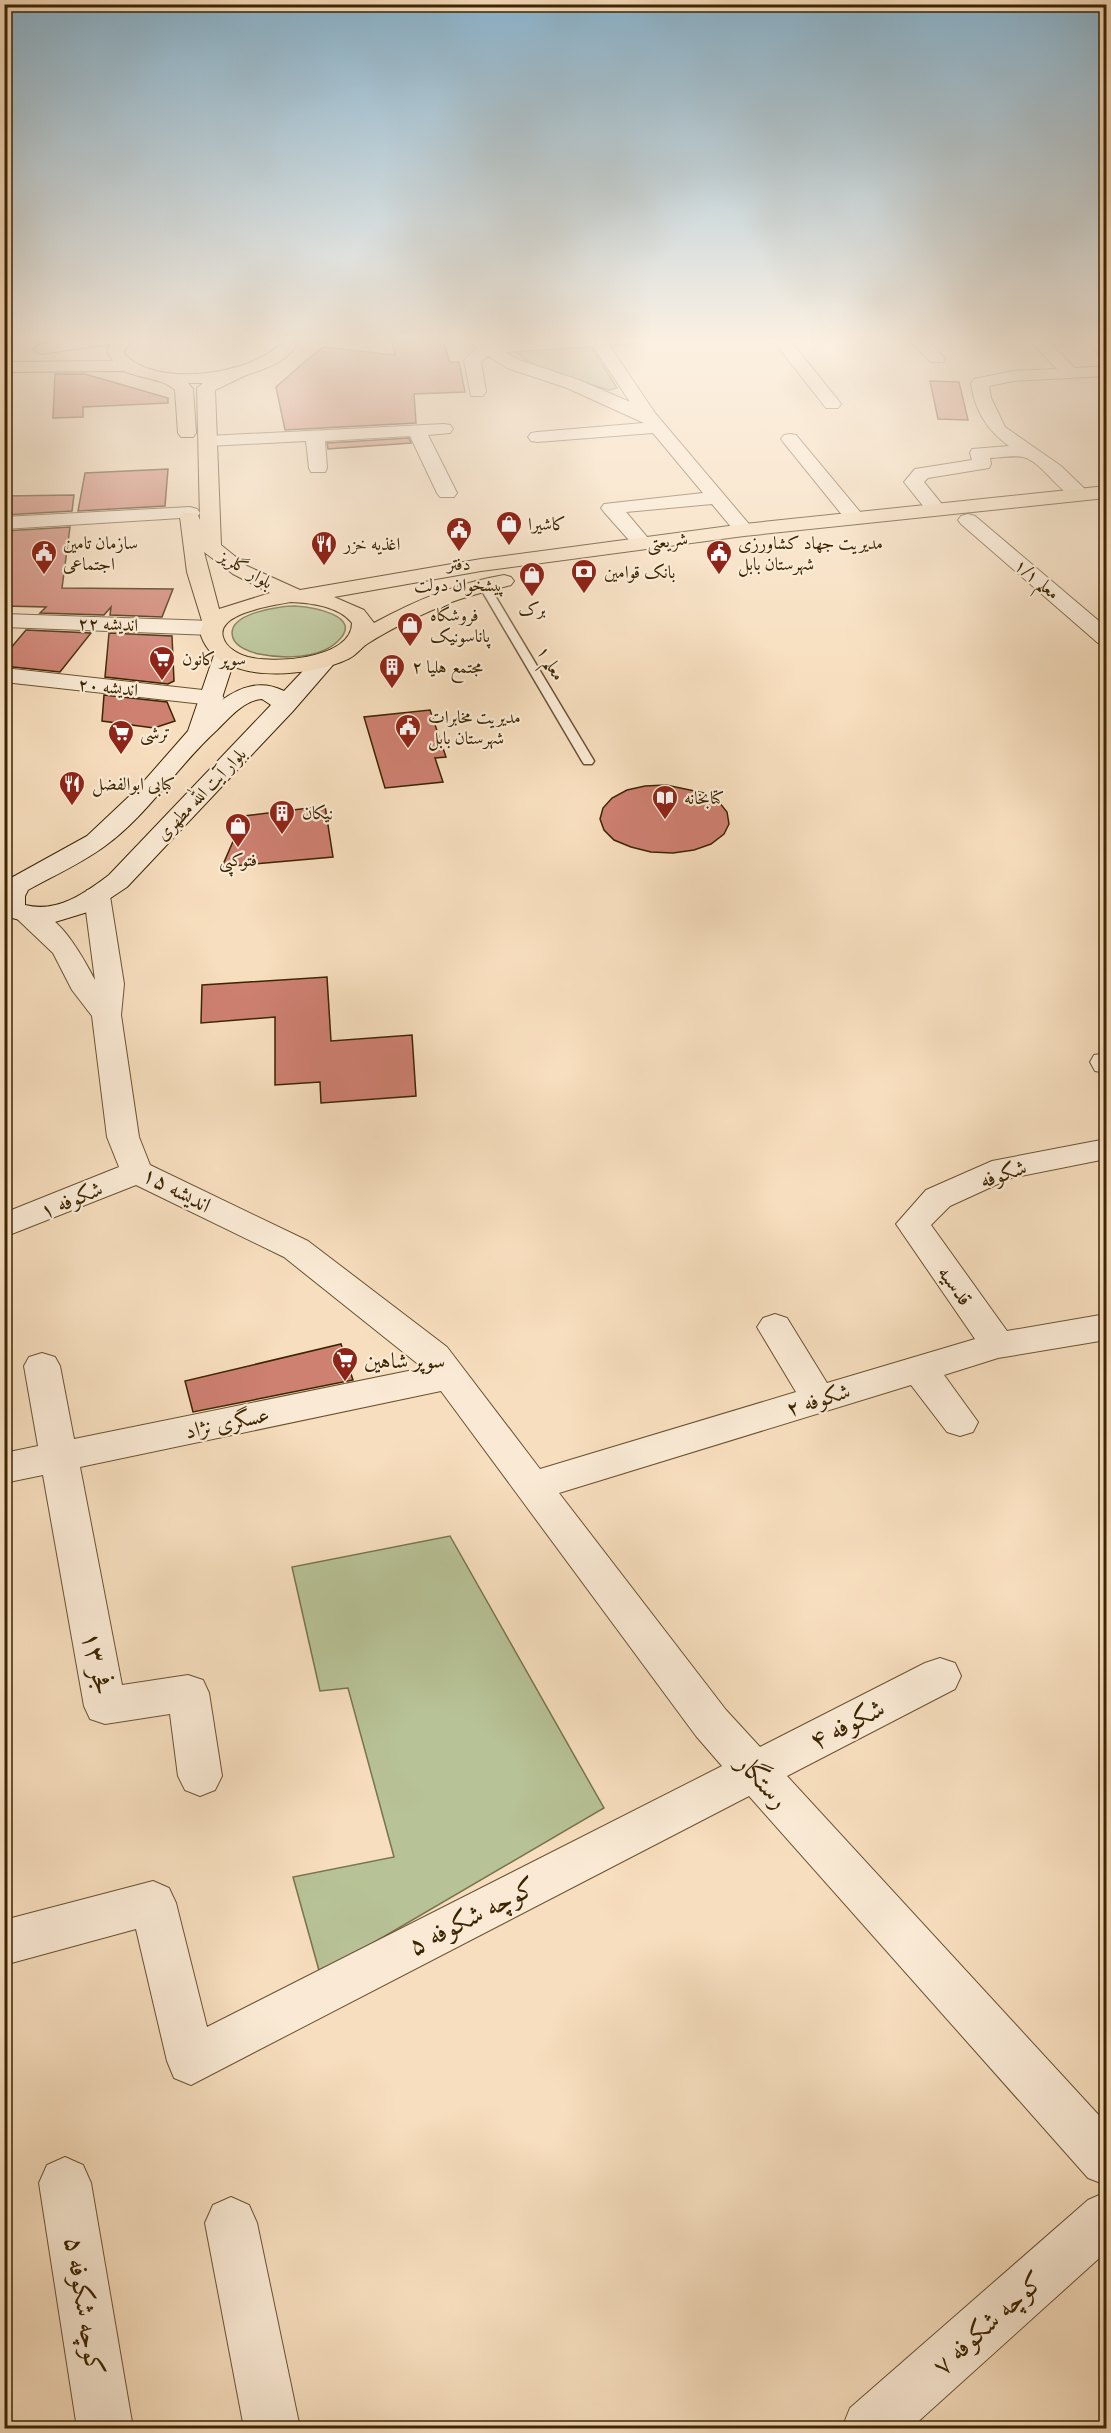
<svg xmlns="http://www.w3.org/2000/svg" width="1111" height="2433" viewBox="0 0 1111 2433" font-family="'IM FELL DW Pica',Amiri,serif">
<style>
.green{fill:#b7c296;stroke:#79744c;stroke-width:1.5}
.building{fill:#ce8071;stroke:#3b2501;stroke-width:1.5}
.lines{fill:none;stroke-linecap:round;stroke-linejoin:round}
.lane-casing{stroke:#6a5330;stroke-width:3}
.street-casing{stroke:#6a5330;stroke-width:2}
.secondary-casing{stroke:#3b2501;stroke-width:2}
.primary-casing{stroke:#3b2501;stroke-width:2}
.lane{fill:#faead5;fill-rule:evenodd}
.street{fill:#faead5;fill-rule:evenodd}
.secondary{fill:#faead5;fill-rule:evenodd}
.primary{fill:#f7debe;fill-rule:evenodd}
.labels{text-anchor:middle;stroke-width:4.5;stroke-linejoin:round;paint-order:stroke}
.far-poi-label{font-size:18px;fill:#3b2501;stroke:#faead5;text-anchor:start}
.far-street-label{font-size:18px;fill:#3b2501;stroke:#faead5}
.street-label{font-size:22px;fill:#3b2501;stroke:#faead5}
.poi-label{font-size:22px;fill:#3b2501;stroke:#faead5;text-anchor:start}
.near-street-label{font-size:27px;fill:#3b2501;stroke:#faead5}
</style>
<rect width="100%" height="100%" fill="#f7debe"/>
<filter id="stains"><feTurbulence type="fractalNoise" baseFrequency=".00333" numOctaves="4"/><feColorMatrix values="0 0 0 0 .2 0 0 0 0 .09 0 0 0 0 .02 0 0 0 .5 -.17"/></filter>
<radialGradient id="worn" r=".72"><stop offset=".6" stop-color="#630" stop-opacity="0"/><stop offset="1" stop-color="#630" stop-opacity=".3"/></radialGradient>
<!-- green -->
<path class="green" d="M590,345L617,388L609,390C588,383 525,368 515,350Z
M295,606C310,607 365,615 338,641C320,659 283,659 259,654C250,652 236,647 233,638C224,613 281,606 295,606Z
M450,1536L604,1808L320,1974L293,1877L394,1857L348,1688L320,1691L292,1567Z"/>
<!-- building -->
<path class="building" d="M391,338H442L450,362H459L465,392L414,394L416,423L285,430L276,387L301,365L323,347L395,355Z
M55,374H85L168,398V403L83,407V417L53,418Z
M930,381L959,382L968,420L938,419Z
M409,438L411,443L328,449L327,443Z
M168,469L165,506L78,511L85,473Z
M74,495L72,511L4,515V496Z
M70,527L62,588L173,589L162,617L110,615L111,607L104,615L40,613L46,607L4,606V531Z
M26,630L91,633L60,672L4,666V656Z
M109,633L172,636L174,681L168,684L105,677Z
M104,695L167,702L175,721L154,728L102,721Z
M430,710L446,757L435,758L443,782L385,788L364,717Z
M666,785L704,793L719,802L727,812L729,824L724,834L711,844L694,850L673,853L651,852L631,847L614,840L604,830L600,819L603,808L612,798L627,790L645,786Z
M325,806L333,857L222,867L244,816Z
M327,977L331,1041L412,1035L416,1096L321,1103L320,1082L275,1085V1017L201,1023L202,985Z
M341,1344L353,1380L193,1412L185,1381Z"/>
<g class="lines">
<defs>
<path id="lane" d="M483,581L488,584L594,761L592,764H584L582,761L478,584Z"/>
<path id="street" d="M464,338H484L491,343L560,338H643L635,343L609,345L655,413L754,530L751,534H737L712,504L626,512L653,544L650,548H636L604,512L601,508L604,504L703,493L653,433L537,442L531,441L528,437L531,433L537,432L644,423L567,388L507,368L488,356L481,362L486,392L483,396H471L464,360L477,348ZM593,346L630,402L579,380L519,360L505,352Z
M771,338H788L838,400L841,404L838,408H826Z
M906,338H924L945,358L943,362H931Z
M1027,338H1045L1075,368L1106,366V376L1013,381L989,386L991,398L1005,427L1061,466L1090,494L1087,498C1063,504 1045,462 1023,457C1013,455 999,458 990,458L991,464L989,468L928,478L924,482L945,508L942,512H928L904,482L915,469L972,460L970,453L972,449L1009,446C987,430 975,411 971,383L974,379L1013,371L1057,369Z
M1099,339L1106,342V356L1100,355L1091,344Z
M444,424L450,425L453,429L450,433L428,435L457,493L454,497H440L437,493L410,436L325,441L327,468L325,472H311L309,468L306,441L208,446L202,445L199,441L202,437L208,436Z
M790,434L796,435L861,513L864,517L861,521H847L784,443L781,439L784,435Z
M190,507L197,509L200,513L197,517L4,529V517Z
M968,514L975,516L1106,627V644L1098,643L961,524L958,520L961,516Z
M4,614L212,621L220,623L223,628L220,633L212,635L4,627Z
M4,668L212,691L220,693L224,698L220,703L212,705L4,682Z
M97,888L107,890L110,896L124,984L121,1015L139,1137L150,1165L308,1241L447,1347L540,1469L796,1392L757,1327L763,1318L775,1314L787,1318L827,1383L975,1339L896,1224L926,1190L992,1161L1106,1139V1159L1011,1178L950,1206L931,1225L1007,1331L1106,1314V1340L998,1358L944,1375L978,1422L973,1432L960,1436L947,1432L911,1385L559,1493L726,1710L760,1747L925,1663L940,1658L955,1663L961,1676L955,1689L787,1776L1106,2123V2185L1088,2178L749,1796L191,2085L174,2078L167,2061L136,1929L4,1965V1920L153,1881L169,1888L176,1903L207,2027L722,1766L696,1736L441,1391L80,1467L122,1685L188,1675L203,1680L209,1693L222,1776L215,1790L200,1796L185,1790L178,1776L170,1714L105,1724L90,1719L84,1706L43,1475L4,1483V1453L38,1446L24,1366L29,1357L42,1353L55,1357L60,1366L74,1439L423,1368L284,1257L136,1185L4,1237V1213L119,1167L107,1137L92,1016L72,990L53,953L13,915L17,909C53,900 81,954 95,980L84,896L87,890Z
M1106,1053V1073L1095,1071L1090,1062L1094,1055Z
M65,2157L83,2165L91,2183L133,2428H77L39,2183L47,2165Z
M1106,2192V2252L911,2428H842L850,2408L1088,2200Z
M231,2197L249,2205L257,2223L300,2428H244L205,2223L213,2205Z"/>
<path id="secondary" d="M225,648L233,650L236,655L221,701C241,686 261,680 284,691L319,654L327,652L335,654L338,659L293,711L127,887L91,911L55,922H28L4,916V879L11,878L87,836L138,788L188,731L214,655L217,650ZM262,699L271,705L109,875C84,894 57,913 25,905V896L28,890C53,876 82,863 105,846C149,814 178,765 217,730C229,718 244,700 262,699Z"/>
<path id="primary" d="M83,338H135L123,352C152,389 249,375 279,345L277,338H293L296,346C283,365 265,368 244,376C235,380 224,386 215,390L221,545L247,566L300,590L481,559L744,524L1106,486V498L744,536L481,571L334,597L364,610L374,623C416,600 457,583 504,575L511,577L514,581L511,585C486,592 461,597 437,608C414,618 388,630 367,644C361,648 357,654 350,658C310,678 214,687 200,632L203,624L187,572L180,517L183,513H197L200,520L197,388L203,383H188L193,389L196,433L193,437H181L178,433L175,390C162,378 141,379 124,371L4,372V362L113,361L107,352L111,344L41,354L33,349L41,344ZM204,552L233,574L270,593L219,609ZM291,602C311,603 339,606 352,623C352,659 274,664 248,657C238,654 226,648 223,637C216,613 275,605 291,602Z"/>
</defs>
<!-- lane casing -->
<use href="#lane" class="lane-casing"/>
<!-- street casing -->
<use href="#street" class="street-casing"/>
<!-- secondary casing -->
<use href="#secondary" class="secondary-casing"/>
<!-- primary casing -->
<use href="#primary" class="primary-casing"/>
<!-- lane -->
<use href="#lane" class="lane"/>
<!-- street -->
<use href="#street" class="street"/>
<!-- secondary -->
<use href="#secondary" class="secondary"/>
<!-- primary -->
<use href="#primary" class="primary"/>
</g>
<!-- sky -->
<linearGradient id="sky" x2="0" y2="1"><stop stop-color="#8ab7d3"/><stop offset="0.5" stop-color="#fbf0e2"/><stop offset="1" stop-color="#fbf0e2" stop-opacity="0"/></linearGradient>
<rect width="1111" height="679" fill="url(#sky)"/>
<!-- icons -->
<defs>
<symbol id="shop-pin" viewBox="-11 -11 22 30"><path d="M0 17L-7.5 6A9.5 9.5 0 1 1 7.5 6Z" fill="#8f2418" stroke="#faead5"/><path d="M-5-2.5h2.3a2.7 3.5 0 0 1 5.4 0H5L5.5 6h-11ZM-1.5-2.5h3a1.5 2.3 0 0 0-3 0Z" fill="#fff"/></symbol>
<symbol id="civic-pin" viewBox="-11 -11 22 30"><path d="M0 17L-7.5 6A9.5 9.5 0 1 1 7.5 6Z" fill="#8f2418" stroke="#faead5"/><path d="M-.6-6.5H3V-4.5H.6V-3L4-1V1h2V6H-6V1h2V-1L-.6-3ZM-1.2 2.5V6h2.4V2.5Z" fill="#fff"/></symbol>
<symbol id="restaurant-pin" viewBox="-11 -11 22 30"><path d="M0 17L-7.5 6A9.5 9.5 0 1 1 7.5 6Z" fill="#8f2418" stroke="#faead5"/><path d="M-5-6h1v4h1v-4h1v4h1v-4h1v5L-1.5 .5V6h-2V.5L-5-1ZM5-6V6H3V1.5H1.5Q1.5-4 5-6Z" fill="#fff"/></symbol>
<symbol id="bank-pin" viewBox="-11 -11 22 30"><path d="M0 17L-7.5 6A9.5 9.5 0 1 1 7.5 6Z" fill="#8f2418" stroke="#faead5"/><path d="M-6-4H6V4H-6ZM0-2.3a2.3 2.3 0 1 0 0 4.6a2.3 2.3 0 1 0 0-4.6Z" fill="#fff"/></symbol>
<symbol id="supermarket-pin" viewBox="-11 -11 22 30"><path d="M0 17L-7.5 6A9.5 9.5 0 1 1 7.5 6Z" fill="#8f2418" stroke="#faead5"/><path d="M-6-5.5h2.5l.6 2H6L4.5 2H-2.5L-4.4-4H-6ZM-1.5 3.2a1.3 1.3 0 1 0 .1 0ZM3 3.2a1.3 1.3 0 1 0 .1 0Z" fill="#fff"/></symbol>
<symbol id="building-pin" viewBox="-11 -11 22 30"><path d="M0 17L-7.5 6A9.5 9.5 0 1 1 7.5 6Z" fill="#8f2418" stroke="#faead5"/><path d="M-4-6H4V6H1V3H-1V6H-4ZM-2.5-4.3h1.7v1.8h-1.7ZM.8-4.3h1.7v1.8H.8ZM-2.5-1h1.7V.8h-1.7ZM.8-1h1.7V.8H.8Z" fill="#fff"/></symbol>
<symbol id="library-pin" viewBox="-11 -11 22 30"><path d="M0 17L-7.5 6A9.5 9.5 0 1 1 7.5 6Z" fill="#8f2418" stroke="#faead5"/><path d="M-6-4Q-3-5.5-.7-3.5V5Q-3 3-6 4ZM6-4Q3-5.5 .7-3.5V5Q3 3 6 4Z" fill="#fff"/></symbol>
</defs>
<g fill-rule="evenodd">
<use href="#shop-pin" x="494" y="509" width="30" height="40"/>
<use href="#civic-pin" x="444" y="515" width="30" height="40"/>
<use href="#restaurant-pin" x="309" y="529" width="30" height="40"/>
<use href="#civic-pin" x="29" y="538" width="30" height="40"/>
<use href="#civic-pin" x="704" y="538" width="30" height="40"/>
<use href="#bank-pin" x="569" y="557" width="30" height="40"/>
<use href="#shop-pin" x="517" y="560" width="30" height="40"/>
<use href="#shop-pin" x="395" y="610" width="30" height="40"/>
<use href="#supermarket-pin" x="147" y="644" width="30" height="40"/>
<use href="#building-pin" x="377" y="652" width="30" height="40"/>
<use href="#civic-pin" x="393" y="712" width="30" height="40"/>
<use href="#supermarket-pin" x="106" y="718" width="30" height="40"/>
<use href="#restaurant-pin" x="57" y="769" width="30" height="40"/>
<use href="#library-pin" x="650" y="783" width="30" height="40"/>
<use href="#building-pin" x="267" y="798" width="30" height="40"/>
<use href="#shop-pin" x="223" y="811" width="30" height="40"/>
<use href="#supermarket-pin" x="330" y="1345" width="30" height="40"/>
</g>
<g class="labels">
<!-- far-poi labels -->
<g class="far-poi-label">
<text x="528" y="530">کاشیرا</text>
<text x="63" y="549">سازمان تامین<tspan x="63" dy="21">اجتماعی</tspan></text>
<text x="738" y="549">مدیریت جهاد کشاورزی<tspan x="738" dy="21">شهرستان بابل</tspan></text>
<text x="344" y="550">اغذیه خزر</text>
<text x="459" y="570" text-anchor="middle">دفتر<tspan x="459" dy="21">پیشخوان دولت</tspan></text>
<text x="604" y="578">بانک قوامین</text>
<text x="532" y="615" text-anchor="middle">برک</text>
<text x="430" y="621">فروشگاه<tspan x="430" dy="21">پاناسونیک</tspan></text>
<text x="182" y="665">سوپر کانون</text>
<text x="412" y="673">مجتمع هلیا ۲</text>
<text x="428" y="723">مدیریت مخابرات<tspan x="428" dy="21">شهرستان بابل</tspan></text>
<text x="140" y="739">ترشی</text>
<text x="92" y="790">کبابی ابوالفضل</text>
<text x="684" y="804">کتابخانه</text>
<text x="302" y="819">نیکان</text>
<text x="238" y="866" text-anchor="middle">فتوکپی</text>
</g>
<!-- far-street labels -->
<g class="far-street-label">
<text transform="translate(667 541) rotate(-8)" y="6">شریعتی</text>
<text transform="translate(246 569) rotate(31)" y="6">بلوار گلریز</text>
<text transform="translate(1037 579) rotate(40)" y="6">معلم ۱/۱</text>
<text transform="translate(108 624) rotate(2)" y="6">اندیشه ۲۲</text>
<text transform="translate(551 663) rotate(59)" y="6">معلم ۱</text>
<text transform="translate(108 687) rotate(6)" y="6">اندیشه ۲۰</text>
<text transform="translate(201 794) rotate(-46)" y="6">بلوار آیت الله مطهری</text>
</g>
<!-- street labels -->
<g class="street-label">
<text transform="translate(1003 1173) rotate(-18)" y="8">شکوفه</text>
<text transform="translate(177 1189) rotate(28)" y="8">اندیشه ۱۵</text>
<text transform="translate(71 1199) rotate(-22)" y="8">شکوفه ۱</text>
<text transform="translate(956 1285) rotate(55)" y="8">قدسیه</text>
<text transform="translate(818 1399) rotate(-17)" y="8">شکوفه ۲</text>
<text transform="translate(227 1422) rotate(-12)" y="8">عسگری نژاد</text>
</g>
<!-- poi labels -->
<g class="poi-label">
<text x="364" y="1368">سوپر شاهین</text>
</g>
<!-- near-street labels -->
<g class="near-street-label">
<text transform="translate(98 1663) rotate(77)" y="9">فجر ۱۳</text>
<text transform="translate(847 1724) rotate(-27)" y="9">شکوفه ۴</text>
<text transform="translate(763 1781) rotate(48)" y="9">رستگار</text>
<text transform="translate(472 1916) rotate(-27)" y="9">کوچه شکوفه ۵</text>
<text transform="translate(85 2306) rotate(81)" y="9">کوچه شکوفه ۵</text>
<text transform="translate(988 2323) rotate(-42)" y="9">کوچه شکوفه ۷</text>
</g>
</g>
<!-- margin -->
<rect width="1111" height="2433" fill="none" stroke="#f7debe" stroke-width="24"/>
<rect x="6" y="6" width="1099" height="2421" fill="none" stroke="#3b2501" stroke-width="3"/>
<rect x="12" y="12" width="1087" height="2409" fill="none" stroke="#3b2501" stroke-width="1.5"/>
<rect width="100%" height="100%" filter="url(#stains)"/>
<rect width="100%" height="100%" fill="url(#worn)"/>
</svg>
